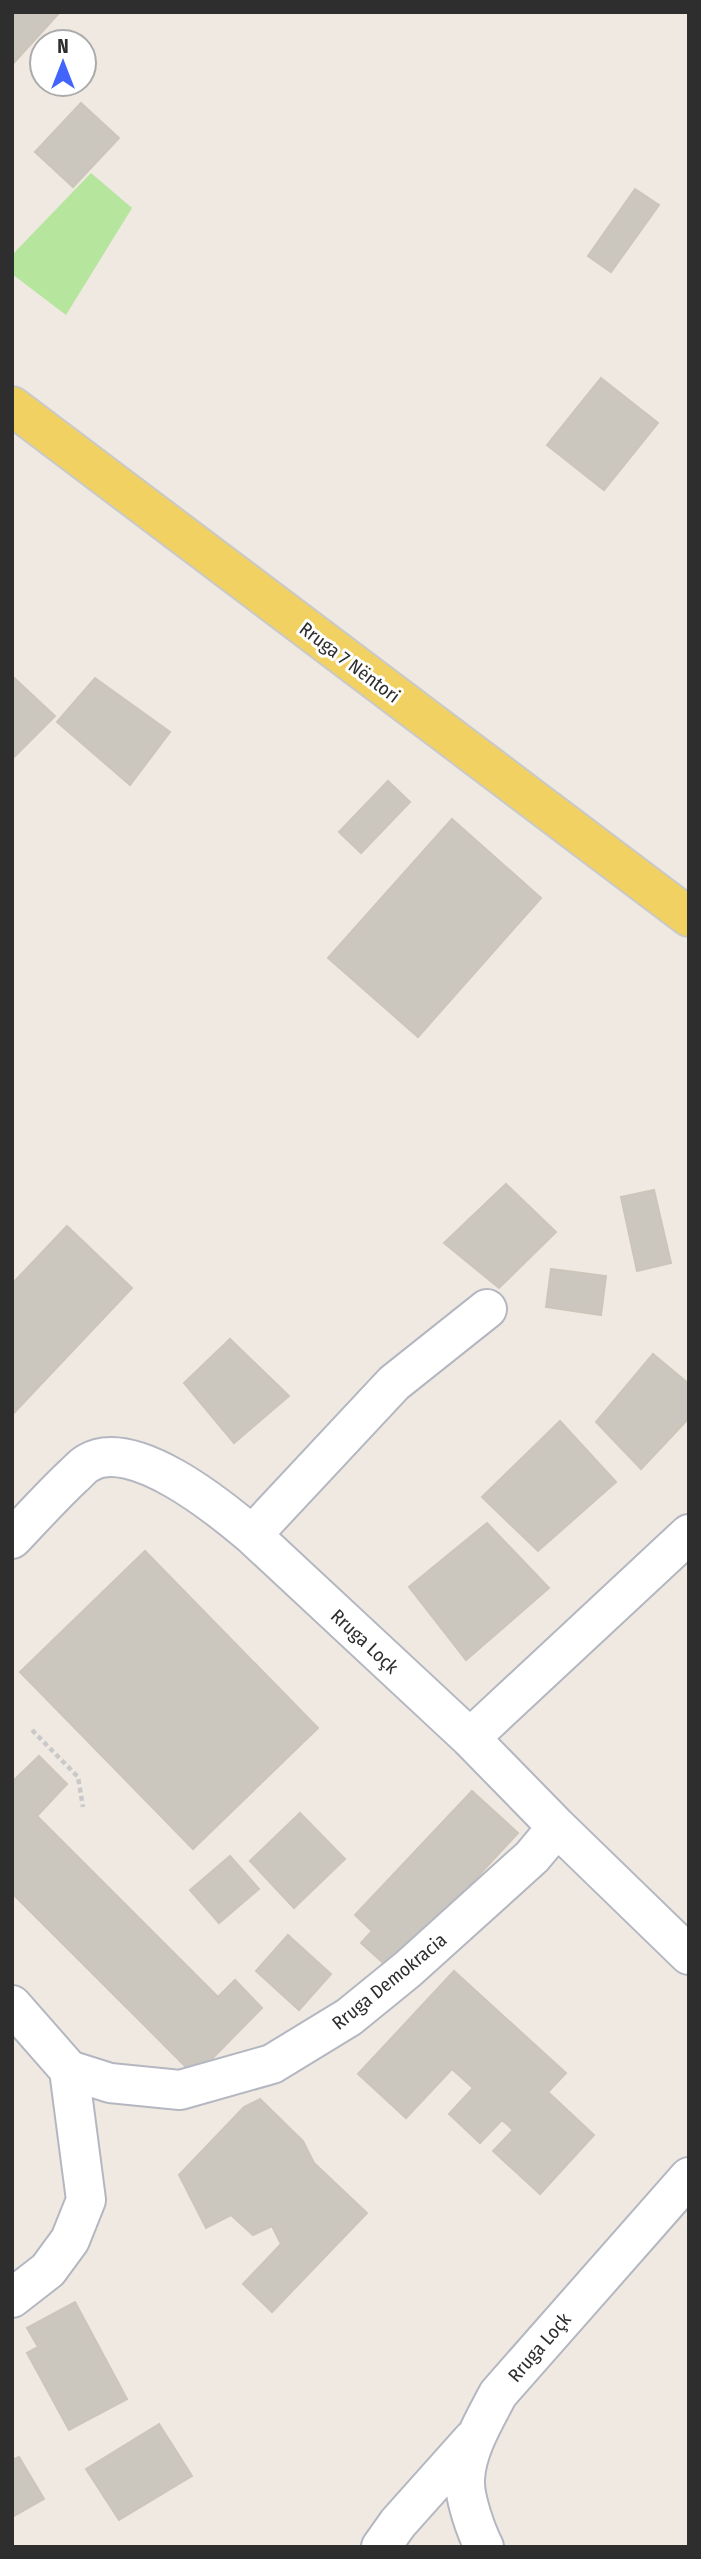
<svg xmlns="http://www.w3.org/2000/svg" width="701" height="2559" viewBox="0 0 701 2559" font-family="'Fira Sans Condensed',sans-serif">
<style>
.green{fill:#b6e59e}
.building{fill:#cbc7bf;stroke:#cbc5ba;stroke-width:2}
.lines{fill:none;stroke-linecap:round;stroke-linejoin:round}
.minor-casing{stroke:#b4b7c1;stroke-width:42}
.major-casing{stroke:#c9c9c9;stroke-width:42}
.path{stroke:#c9c9c9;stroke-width:4.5;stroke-dasharray:5 3.5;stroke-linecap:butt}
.minor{stroke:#fff;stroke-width:38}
.major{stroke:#f2d163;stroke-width:38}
.labels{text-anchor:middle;stroke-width:6;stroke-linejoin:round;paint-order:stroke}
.street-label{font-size:19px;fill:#2e2e2e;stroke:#fff}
</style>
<rect width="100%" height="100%" fill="#efe9e1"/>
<!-- green -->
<path class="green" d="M91,173L132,208L66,315L12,274V255Z"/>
<!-- building -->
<path class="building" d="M12,12H60L12,65Z
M81,103L119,138L73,187L35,152Z
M635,189L659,205L611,272L588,256Z
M601,378L658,423L604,490L547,445Z
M12,676L55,716L12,759Z
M95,678L170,732L130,785L57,722Z
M388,781L410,802L361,853L339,832Z
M452,819L541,898L418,1037L328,958Z
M506,1184L556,1232L499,1288L444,1243Z
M654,1190L671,1263L637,1271L621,1197Z
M67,1226L132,1288L12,1415V1284Z
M551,1269L606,1276L601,1315L546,1307Z
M230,1339L289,1396L234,1443L184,1383Z
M653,1354L689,1384V1418L641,1469L596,1422Z
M560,1421L616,1482L538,1551L482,1497Z
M487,1523L549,1588L466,1660L409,1587Z
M145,1551L318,1728L193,1849L20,1672Z
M39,1756L67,1784L37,1816L218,1997L235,1980L262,2008L195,2076L12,1893V1782Z
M472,1791L518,1833L391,1970L361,1943L372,1931L355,1915Z
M300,1813L345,1859L294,1908L250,1861Z
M230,1856L259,1889L219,1923L190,1890Z
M288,1935L331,1974L299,2010L256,1971Z
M454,1971L566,2073L548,2092L594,2135L540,2194L493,2151L513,2130L502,2120L480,2143L449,2114L473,2088L452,2069L406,2118L358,2074Z
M260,2099L303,2141L314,2163L367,2213L272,2312L243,2284L281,2244L272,2226L253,2235L231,2215L206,2228L179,2175L244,2107Z
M75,2302L127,2399L69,2430L27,2353L38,2347L27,2328Z
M159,2424L192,2476L119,2520L86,2469Z
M19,2457L44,2499L12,2517V2460Z"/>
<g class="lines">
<defs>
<path id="minor" d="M252,1535L394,1383L487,1309
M12,1539C32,1518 51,1497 72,1477C77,1473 82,1466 88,1463C132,1436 219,1507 252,1535L470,1738L557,1827L689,1955
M470,1738L689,1534
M12,2005L69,2070L110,2083L180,2090L272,2064L349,2017L408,1969L532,1857L557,1827
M12,2298L48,2270L70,2240L86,2200L69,2070
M381,2547L398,2523L473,2439
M484,2547C476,2531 464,2498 465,2479C466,2450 485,2419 498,2394L689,2177"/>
<path id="major" d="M12,406L689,917"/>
</defs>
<!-- minor casing -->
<use href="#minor" class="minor-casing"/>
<!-- major casing -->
<use href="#major" class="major-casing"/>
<!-- path -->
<path class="path" d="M32,1730L78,1777L83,1807"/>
<!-- minor -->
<use href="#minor" class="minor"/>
<!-- major -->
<use href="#major" class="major"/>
</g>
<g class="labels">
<!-- street labels -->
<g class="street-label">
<text transform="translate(350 662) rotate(37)" y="7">Rruga 7 Nëntori</text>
<text transform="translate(365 1641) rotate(43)" y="7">Rruga Loçk</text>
<text transform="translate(389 1981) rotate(-39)" y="7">Rruga Demokracia</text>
<text transform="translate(539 2347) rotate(-49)" y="7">Rruga Loçk</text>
</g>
</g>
<!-- border -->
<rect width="701" height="2559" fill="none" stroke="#2e2e2e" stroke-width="28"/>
<!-- north arrow -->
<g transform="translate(63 63)"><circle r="33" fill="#ffffff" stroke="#ababab" stroke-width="2"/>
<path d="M0-5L12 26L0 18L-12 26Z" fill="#4264fb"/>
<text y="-10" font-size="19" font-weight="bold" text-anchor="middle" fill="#2e2e2e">N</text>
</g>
</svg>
